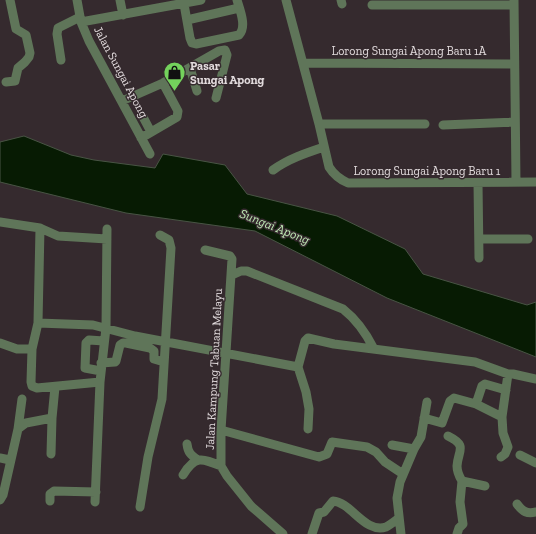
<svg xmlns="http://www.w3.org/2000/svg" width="536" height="534" viewBox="0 0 536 534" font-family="'Zilla Slab',serif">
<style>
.water{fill:#071b03;stroke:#485444}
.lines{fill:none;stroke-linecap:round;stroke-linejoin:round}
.minor{stroke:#5f7559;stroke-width:9}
.labels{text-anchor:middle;stroke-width:3;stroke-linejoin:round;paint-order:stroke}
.street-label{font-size:12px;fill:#e1dadc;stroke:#352a2e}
.poi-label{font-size:12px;font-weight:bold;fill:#e1dadc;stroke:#352a2e;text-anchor:start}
.water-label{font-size:13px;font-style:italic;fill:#bfe9b5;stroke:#352a2e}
</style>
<rect width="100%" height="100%" fill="#352a2e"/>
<!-- water -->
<path class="water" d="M24,136L71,155L94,160L155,168L163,154L225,165L247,194L337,216L405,249L423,274L527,305L536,302V357L387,298L255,231L126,213L0,182V142Z"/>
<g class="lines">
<!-- minor -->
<path class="minor" d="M77,0L81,22L89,41L150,154
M120,0L123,15
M286,0L319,124L329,167C334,175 339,179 348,183L536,182
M341,0L342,4
M514,0L516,182
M184,4L190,38L192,43L196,44L239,35C247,27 240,10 237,0
M372,5H514
M187,20L239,8
M81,22L201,0
M61,60L57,34L58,28L80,17
M303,63L514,64
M190,68L197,91
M6,82L15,81L18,68L25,62L29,57L30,53L26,35L16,29L10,0
M122,101L163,83L219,51L225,50L227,55L216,98
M143,117L151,132
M319,124H425
M443,125L515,122
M141,138L177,117L178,111L163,83
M273,170C288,159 306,153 324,147
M478,183L479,258
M0,222L40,228
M479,239H528
M205,250L230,256L232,259L221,430V466L227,476L251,506L283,534
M232,275L241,271H247L343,309C357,320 366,333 374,349
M38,323L93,325L135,336L298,367
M0,343L17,349H32
M101,363L115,362L116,361L120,345L123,343H126L150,348L154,351V359L164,362
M101,371L85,368L86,343L89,340L104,341
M100,382L37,388L32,386L31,382L32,349L38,323L40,228L58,236L107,239
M476,404L482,386L485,384L506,390
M424,418L442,423L450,401L454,398L476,404L502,417
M18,429L26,423L52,418
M308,429L309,409L306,392L298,367L305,341L308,338L334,344L475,362L508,374H513L536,379
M221,430L319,457L327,454L332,442L367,447L376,452L385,462L403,474
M448,436C468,446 458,450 457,466C457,471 459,476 462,481
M187,444C188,453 191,455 198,460
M392,445L414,449
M51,454L52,418L55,387
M520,455L536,463
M501,457L505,454L508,447L503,433L502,417L508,374
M0,458L10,460
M183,475C195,455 202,458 221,466
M0,500L3,495L18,429L22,399
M50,501V494L54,491L96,492
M95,502L100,382L106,328L107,229
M517,504C523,512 527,514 536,512
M140,507L148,457L162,399L171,248L169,240L160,235
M312,534L319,513L324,512L333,501C351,502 365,534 386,527C390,525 395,521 399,518
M401,534L397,498L400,482L414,449L421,437L427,402
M457,534L459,528L463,524L460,502L462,481L485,486"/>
</g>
<!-- icons -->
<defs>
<symbol id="shop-pin" viewBox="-11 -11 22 30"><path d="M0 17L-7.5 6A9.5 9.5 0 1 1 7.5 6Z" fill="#74d25c" stroke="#352a2e"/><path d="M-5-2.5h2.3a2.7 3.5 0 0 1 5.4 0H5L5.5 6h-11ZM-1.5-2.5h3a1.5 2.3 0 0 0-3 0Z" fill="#111"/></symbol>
</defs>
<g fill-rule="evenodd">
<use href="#shop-pin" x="162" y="60" width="25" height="34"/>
</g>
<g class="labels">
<!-- street labels -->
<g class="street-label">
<text x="409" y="55">Lorong Sungai Apong Baru 1A</text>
<text transform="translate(121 72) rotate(62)" y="4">Jalan Sungai Apong</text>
<text x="427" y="175">Lorong Sungai Apong Baru 1</text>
<text transform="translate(214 369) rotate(-87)" y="4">Jalan Kampung Tabuan Melayu</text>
</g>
<!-- poi labels -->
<g class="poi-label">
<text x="190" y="70">Pasar<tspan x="190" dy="14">Sungai Apong</tspan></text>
</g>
<!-- water labels -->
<g class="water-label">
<text transform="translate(275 226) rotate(22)" y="5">Sungai Apong</text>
</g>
</g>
</svg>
